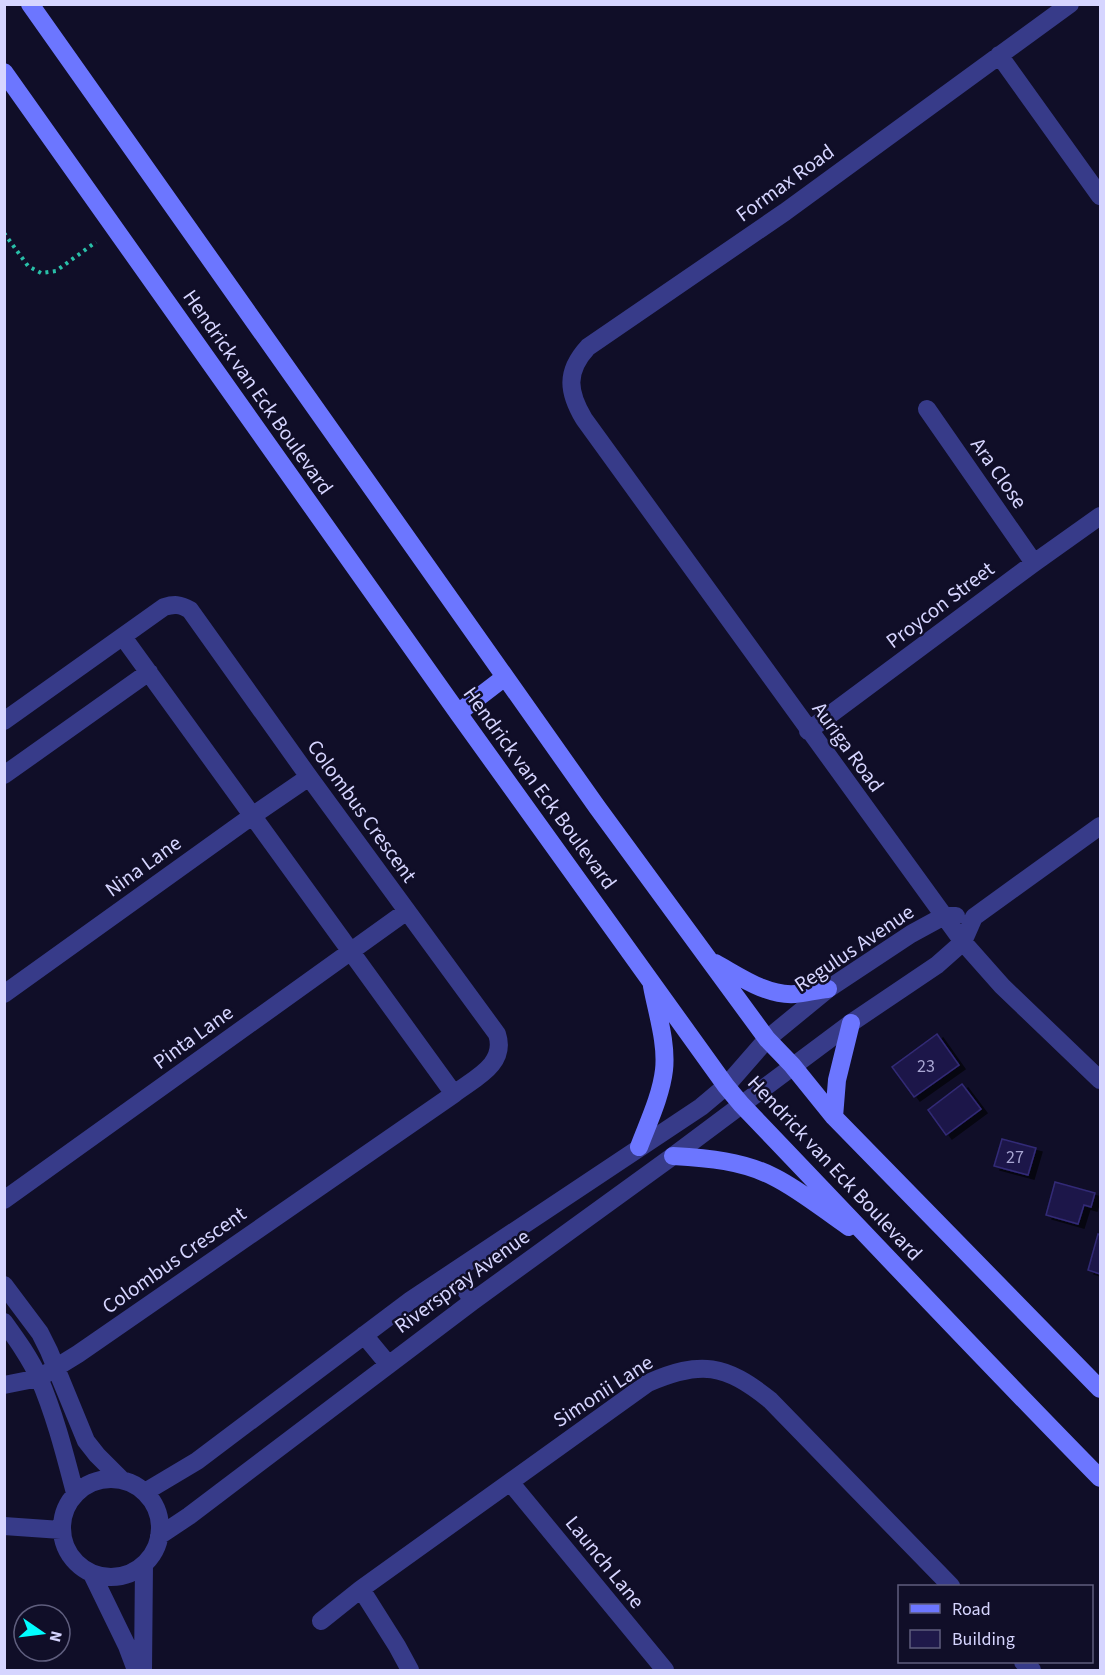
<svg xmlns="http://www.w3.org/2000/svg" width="1105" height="1675" viewBox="0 0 1105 1675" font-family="'Source Sans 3',sans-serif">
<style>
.building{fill:#1f194a;stroke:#322a77;stroke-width:1.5;filter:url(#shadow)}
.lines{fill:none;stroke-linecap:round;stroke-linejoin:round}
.path{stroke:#29bfa8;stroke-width:4;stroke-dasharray:3 4.5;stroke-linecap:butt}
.street{stroke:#373b89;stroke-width:18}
.secondary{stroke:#6c76ff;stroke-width:18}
.labels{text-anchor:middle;stroke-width:5;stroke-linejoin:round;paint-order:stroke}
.number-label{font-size:18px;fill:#a8a6d2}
.street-label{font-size:21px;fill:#d6d5ff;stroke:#100e28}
</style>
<defs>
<filter id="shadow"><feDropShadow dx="6" dy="4" stdDeviation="0" flood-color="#0009"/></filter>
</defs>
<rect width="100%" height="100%" fill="#100e28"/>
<!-- building -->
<path class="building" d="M937,1034L959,1065L914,1097L892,1067Z
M962,1084L981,1109L946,1135L928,1110Z
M1002,1139L1036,1148L1028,1175L994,1166Z
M1055,1182L1095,1193L1091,1207L1084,1205L1078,1224L1046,1215Z
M1098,1234L1100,1235V1274L1088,1270Z"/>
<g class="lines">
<!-- path -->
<path class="path" d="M4,233L28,266L41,273L56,271L96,242"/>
<!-- street -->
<path class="street" d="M1070,4L785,212L588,347C565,372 568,392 584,419L963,942L1002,986L1100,1080
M999,55L1100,196
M927,409L1034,563
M123,637L454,1094
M4,721L164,607C174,604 180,604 190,610L309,777L497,1034C507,1064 475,1078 454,1094L78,1354L39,1378L4,1385
M808,731L1034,563L1100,516
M4,775L149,672
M4,994L252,816L309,777
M4,1200L407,911
M453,1272L473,1301
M4,1285L40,1333L49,1351L86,1441L97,1455L121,1479
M4,1322C17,1340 30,1358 39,1378C55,1415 65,1455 75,1493
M364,1335L388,1364
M62 1528a49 49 0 1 1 98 0a49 49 0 1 1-98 0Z
M510,1482L665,1670
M145,1492L197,1461L411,1300L701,1107L726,1086L767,1039L828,989L911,934L944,916H956
M4,1526L61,1530
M159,1536L189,1516L473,1301L673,1156L851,1023L937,965L963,942L974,917L1100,826
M92,1574L127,1646L136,1670
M361,1589L397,1646L410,1670
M321,1621L361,1589L648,1383C701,1360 725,1364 770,1400L951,1586
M1023,1662L1032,1670
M143,1670L144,1564"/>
<!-- secondary -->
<path class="secondary" d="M30,4L597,807L767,1039L792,1065L834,1117L1100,1389
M4,72L458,713L726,1086L741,1104C861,1229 979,1355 1100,1478
M458,713L505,677
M715,963C739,976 766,996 795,994C806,993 817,990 828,989
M834,1117L837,1080L851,1023
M639,1147C648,1123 661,1096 664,1070C667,1043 657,1013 652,986
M673,1156C708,1158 743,1161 774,1177C800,1190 824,1210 849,1227"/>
</g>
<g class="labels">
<!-- number labels -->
<g class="number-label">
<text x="926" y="1072">23</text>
<text x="1015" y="1163">27</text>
</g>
<!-- street labels -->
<g class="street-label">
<text transform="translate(785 183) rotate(-36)" y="7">Formax Road</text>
<text transform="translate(258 392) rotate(55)" y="7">Hendrick van Eck Boulevard</text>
<text transform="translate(999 473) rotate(55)" y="7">Ara Close</text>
<text transform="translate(940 605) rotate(-37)" y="7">Proycon Street</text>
<text transform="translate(848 747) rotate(54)" y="7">Auriga Road</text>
<text transform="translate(540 788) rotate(54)" y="7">Hendrick van Eck Boulevard</text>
<text transform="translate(362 811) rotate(54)" y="7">Colombus Crescent</text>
<text transform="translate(143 866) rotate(-36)" y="7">Nina Lane</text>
<text transform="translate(854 948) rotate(-34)" y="7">Regulus Avenue</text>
<text transform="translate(193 1037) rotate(-36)" y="7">Pinta Lane</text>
<text transform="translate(835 1168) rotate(47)" y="7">Hendrick van Eck Boulevard</text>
<text transform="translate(174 1260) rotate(-35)" y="7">Colombus Crescent</text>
<text transform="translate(462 1281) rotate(-36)" y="7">Riverspray Avenue</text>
<text transform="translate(603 1391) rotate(-33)" y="7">Simonii Lane</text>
<text transform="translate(605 1562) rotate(51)" y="7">Launch Lane</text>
</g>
</g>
<!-- border -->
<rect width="1105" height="1675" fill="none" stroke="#d6d5ff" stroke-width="12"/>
<!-- legend -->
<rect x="898" y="1585" width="195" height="78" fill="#100e28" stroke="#5f5e7e" stroke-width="1.5"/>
<rect x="910" y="1604" width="30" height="9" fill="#6c76ff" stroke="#5f5e7e" stroke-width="1.5"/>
<text x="952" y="1615" font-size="18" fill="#d6d5ff">Road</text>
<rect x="910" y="1630" width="30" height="18" fill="#1f194a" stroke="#5f5e7e" stroke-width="1.5"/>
<text x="952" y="1645" font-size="18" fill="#d6d5ff">Building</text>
<!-- north arrow -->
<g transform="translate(42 1633) rotate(104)"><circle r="28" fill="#100e28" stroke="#5f5e7e" stroke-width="1.5"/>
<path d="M0-4.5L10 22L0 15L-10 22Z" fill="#01fdff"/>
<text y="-9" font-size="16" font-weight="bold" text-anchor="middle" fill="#d6d5ff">N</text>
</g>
</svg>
